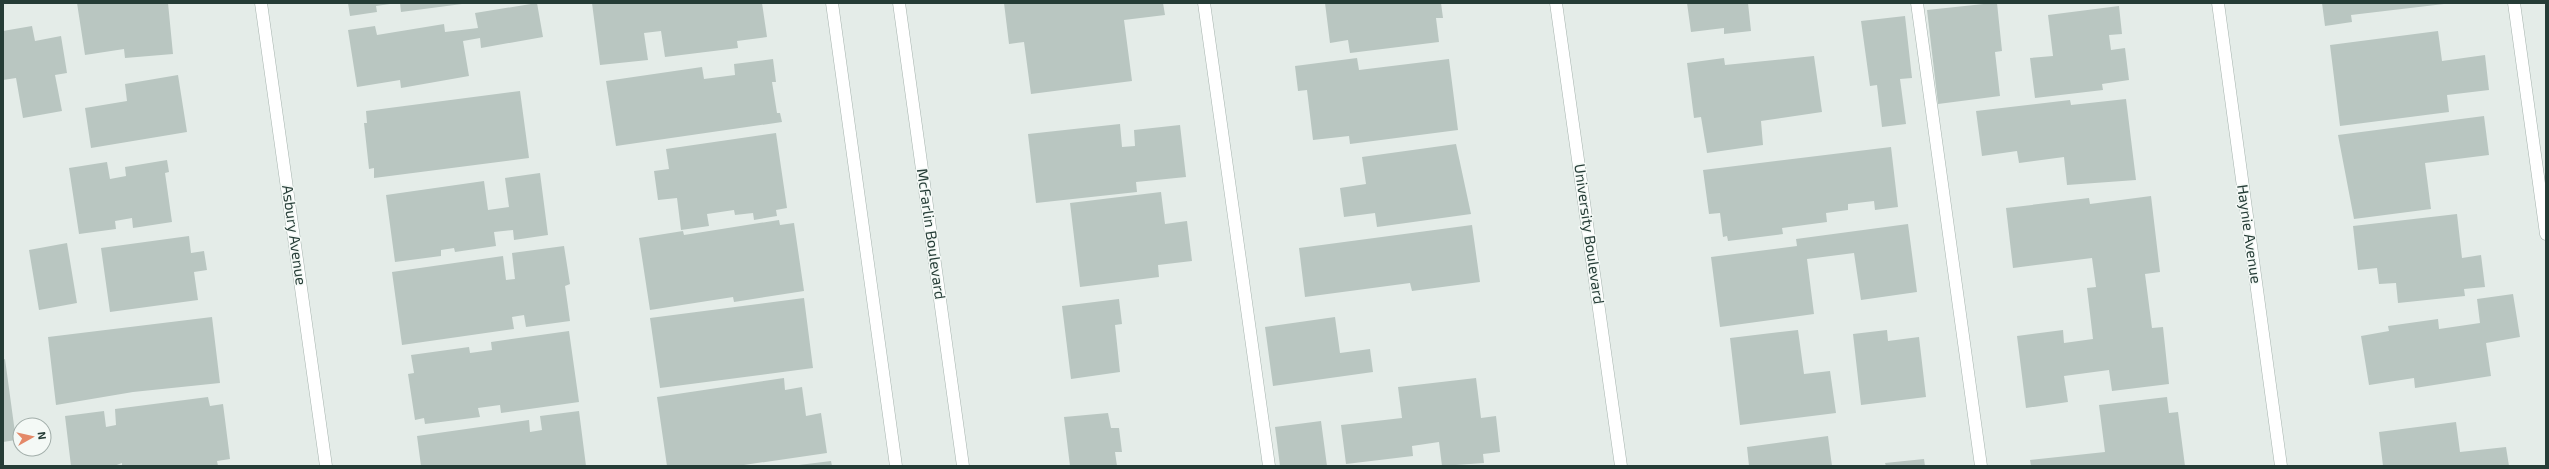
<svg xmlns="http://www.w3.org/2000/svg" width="2549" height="469" viewBox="0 0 2549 469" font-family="'Exo 2',sans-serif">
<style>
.building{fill:#b9c6c1}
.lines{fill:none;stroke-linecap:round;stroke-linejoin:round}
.minor-casing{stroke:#a7b4af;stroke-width:13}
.minor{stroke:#fff;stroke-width:12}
.labels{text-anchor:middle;stroke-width:3;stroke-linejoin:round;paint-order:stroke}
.street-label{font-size:15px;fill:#253c36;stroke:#f4f9f6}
</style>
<rect width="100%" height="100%" fill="#e4ece8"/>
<!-- building -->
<path class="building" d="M77,3H168L173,54L125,58L124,49L85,55Z
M348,3H390V4L376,6L377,12L350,16Z
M400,3H462V4L401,12Z
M537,3L543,37L481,48L480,38L463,41L469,76L401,88L400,80L357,87L348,30L375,26L377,35L444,24L445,32L478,28L475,13Z
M592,3H762L767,37L737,41L738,48L665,57L661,31L644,33L648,60L600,65Z
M1004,3H1163L1165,15L1124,20L1132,81L1031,94L1024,42L1009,44Z
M1325,3H1441L1443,18H1436L1439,42L1350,53L1348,40L1330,43Z
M1687,3H1748L1751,31L1724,34V28L1691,32Z
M1993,3H1997L2002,51L1995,52L2000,96L1938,104L1927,10Z
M2322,3H2444V4L2351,15L2352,22L2325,26Z
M2119,6L2122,34L2109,35L2111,50L2125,48L2129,80L2102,84L2103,90L2035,98L2030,58L2053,56L2048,15Z
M1905,16L1912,78L1900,79L1906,124L1882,127L1877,85L1870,86L1861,21Z
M32,26L35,41L61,36L67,73L55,75L62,111L23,118L16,78L3,80V31Z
M2438,31L2442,61L2485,55L2489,90L2447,95L2449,112L2340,126L2330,45Z
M1814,56L1822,112L1761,121L1763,145L1707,153L1701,117L1694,118L1687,63L1724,58L1725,65Z
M1357,58L1359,70L1449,59L1458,130L1350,144L1349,136L1313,140L1307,90L1298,91L1295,66Z
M773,59L776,82H772L777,113H780L782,122L616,146L606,81L702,67L704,79L735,75L734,64Z
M178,75L187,132L91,148L85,108L127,101L125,84Z
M520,91L529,158L374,178V168L369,169L364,123H367L366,111Z
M2126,99L2136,180L2067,185L2064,157L2019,163L2017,151L1982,156L1976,111L2070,100L2071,105Z
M2484,116L2489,155L2425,163L2431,209L2354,219L2338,135Z
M1120,124L1122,147L1135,146L1134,130L1180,125L1186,177L1136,182L1137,192L1036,203L1028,134Z
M776,133L787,208L776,210L777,216L754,220L753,213L735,215L734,210L707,214L709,226L681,230L677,198L658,200L654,171L669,169L666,149Z
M1456,144L1471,214L1377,227L1375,213L1344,217L1340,188L1366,184L1362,157Z
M1891,147L1898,207L1875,210L1874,201L1848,204V210L1826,213L1827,222L1782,228L1783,234L1728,241L1727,236L1723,237L1720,213L1709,214L1703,170Z
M167,160L169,172L165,173L172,222L133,228L132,218L115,221L116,229L79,234L69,168L107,162L110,179L126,176L125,167Z
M540,173L548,235L514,240L513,230L494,232L496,246L455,252L454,248L441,250V256L395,262L386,195L484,181L488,210L509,207L505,178Z
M1161,192L1165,224L1187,221L1192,261L1158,265L1159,277L1080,287L1070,203Z
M2151,196L2160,272L2145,274L2152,328L2163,327L2169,384L2112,391L2109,370L2064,376L2068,402L2026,408L2017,336L2063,330L2064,343L2093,339L2087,288L2096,287L2092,258L2013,268L2006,208L2089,198L2090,204Z
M2457,214L2462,258L2481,255L2485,287L2464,289L2465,296L2398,303L2396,283L2379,284L2377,268L2358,270L2353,226Z
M779,220L780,225L794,223L804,291L734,302L733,297L650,310L639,238L683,231L684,235Z
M1908,224L1917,292L1861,300L1854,253L1807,259L1814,314L1720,327L1711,257L1797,246L1796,239Z
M1472,225L1480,282L1412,291L1410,283L1305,297L1299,248Z
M189,236L191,253L204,251L207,270L194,272L198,300L110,312L101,248Z
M67,243L77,303L39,310L29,250Z
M564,246L570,284L565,286L570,321L526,327L524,315L512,317L514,329L402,345L392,272L503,256L506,280L515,279L512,253Z
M2513,294L2520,337L2486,343L2491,376L2415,388L2414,378L2369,385L2361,336L2389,331L2388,326L2438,319L2439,329L2480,323L2477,299Z
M804,298L813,368L660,388L650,318Z
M1119,299L1122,324L1115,325L1120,372L1071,379L1062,306Z
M212,317L220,383L133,392L56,405L48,337Z
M1335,317L1340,353L1370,349L1373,372L1273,386L1265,327Z
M1798,330L1804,374L1830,371L1836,413L1740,425L1730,338Z
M1887,330L1888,341L1919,337L1926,397L1861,405L1853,334Z
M569,331L579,402L501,413L500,405L478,408L480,417L425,424L424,418L415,420L408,374L414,373L411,355L469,347L470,353L492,350L491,342Z
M5,359L16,440L3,442V360Z
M784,378L785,390L802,387L806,416L821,413L827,453L737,466H667L657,397Z
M1476,378L1481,418L1496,416L1500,452L1483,454L1484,463L1442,466L1439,442L1412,446L1413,456L1346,464L1341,425L1402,418L1398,387Z
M208,397L210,406L223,404L230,459L217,461L218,466H122V463L114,466H71L65,416L104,411L106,427L116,425L115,409Z
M2167,397L2169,413L2178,412L2185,466H2031L2030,460L2105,452L2099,405Z
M579,411L586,466H421L417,436L529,420L530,432L542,430L540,416Z
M1108,413L1111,428H1119L1122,452H1115L1117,466H1070L1064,417Z
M1321,421L1327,466H1280L1275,427Z
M2456,422L2460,452L2506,447L2509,466H2383L2379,432Z
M1828,436L1832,466H1749L1747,447Z
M1924,459L1925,466H1886L1885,463Z
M831,461L832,466H799V465Z"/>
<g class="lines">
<defs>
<path id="minor" d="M261,3L326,466
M832,3L896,466
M899,3L963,466
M1204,3L1269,466
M1556,3L1621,466
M1917,3L1981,466
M2218,3L2281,466
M2514,3L2546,234"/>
</defs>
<!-- minor casing -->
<use href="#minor" class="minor-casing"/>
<!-- minor -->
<use href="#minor" class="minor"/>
</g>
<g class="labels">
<!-- street labels -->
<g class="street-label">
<text transform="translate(931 234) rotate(82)" y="5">McFarlin Boulevard</text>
<text transform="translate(1589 234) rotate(82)" y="5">University Boulevard</text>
<text transform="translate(2249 234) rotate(82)" y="5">Haynie Avenue</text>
<text transform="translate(294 235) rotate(82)" y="5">Asbury Avenue</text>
</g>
</g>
<!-- border -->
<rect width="2549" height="469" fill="none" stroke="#253c36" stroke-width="8"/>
<!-- north arrow -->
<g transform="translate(32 437) rotate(82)"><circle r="19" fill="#f4f9f6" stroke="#a1ada9"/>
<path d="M0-3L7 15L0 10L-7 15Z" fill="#e48969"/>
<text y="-6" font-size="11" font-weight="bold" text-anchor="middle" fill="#253c36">N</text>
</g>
</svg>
